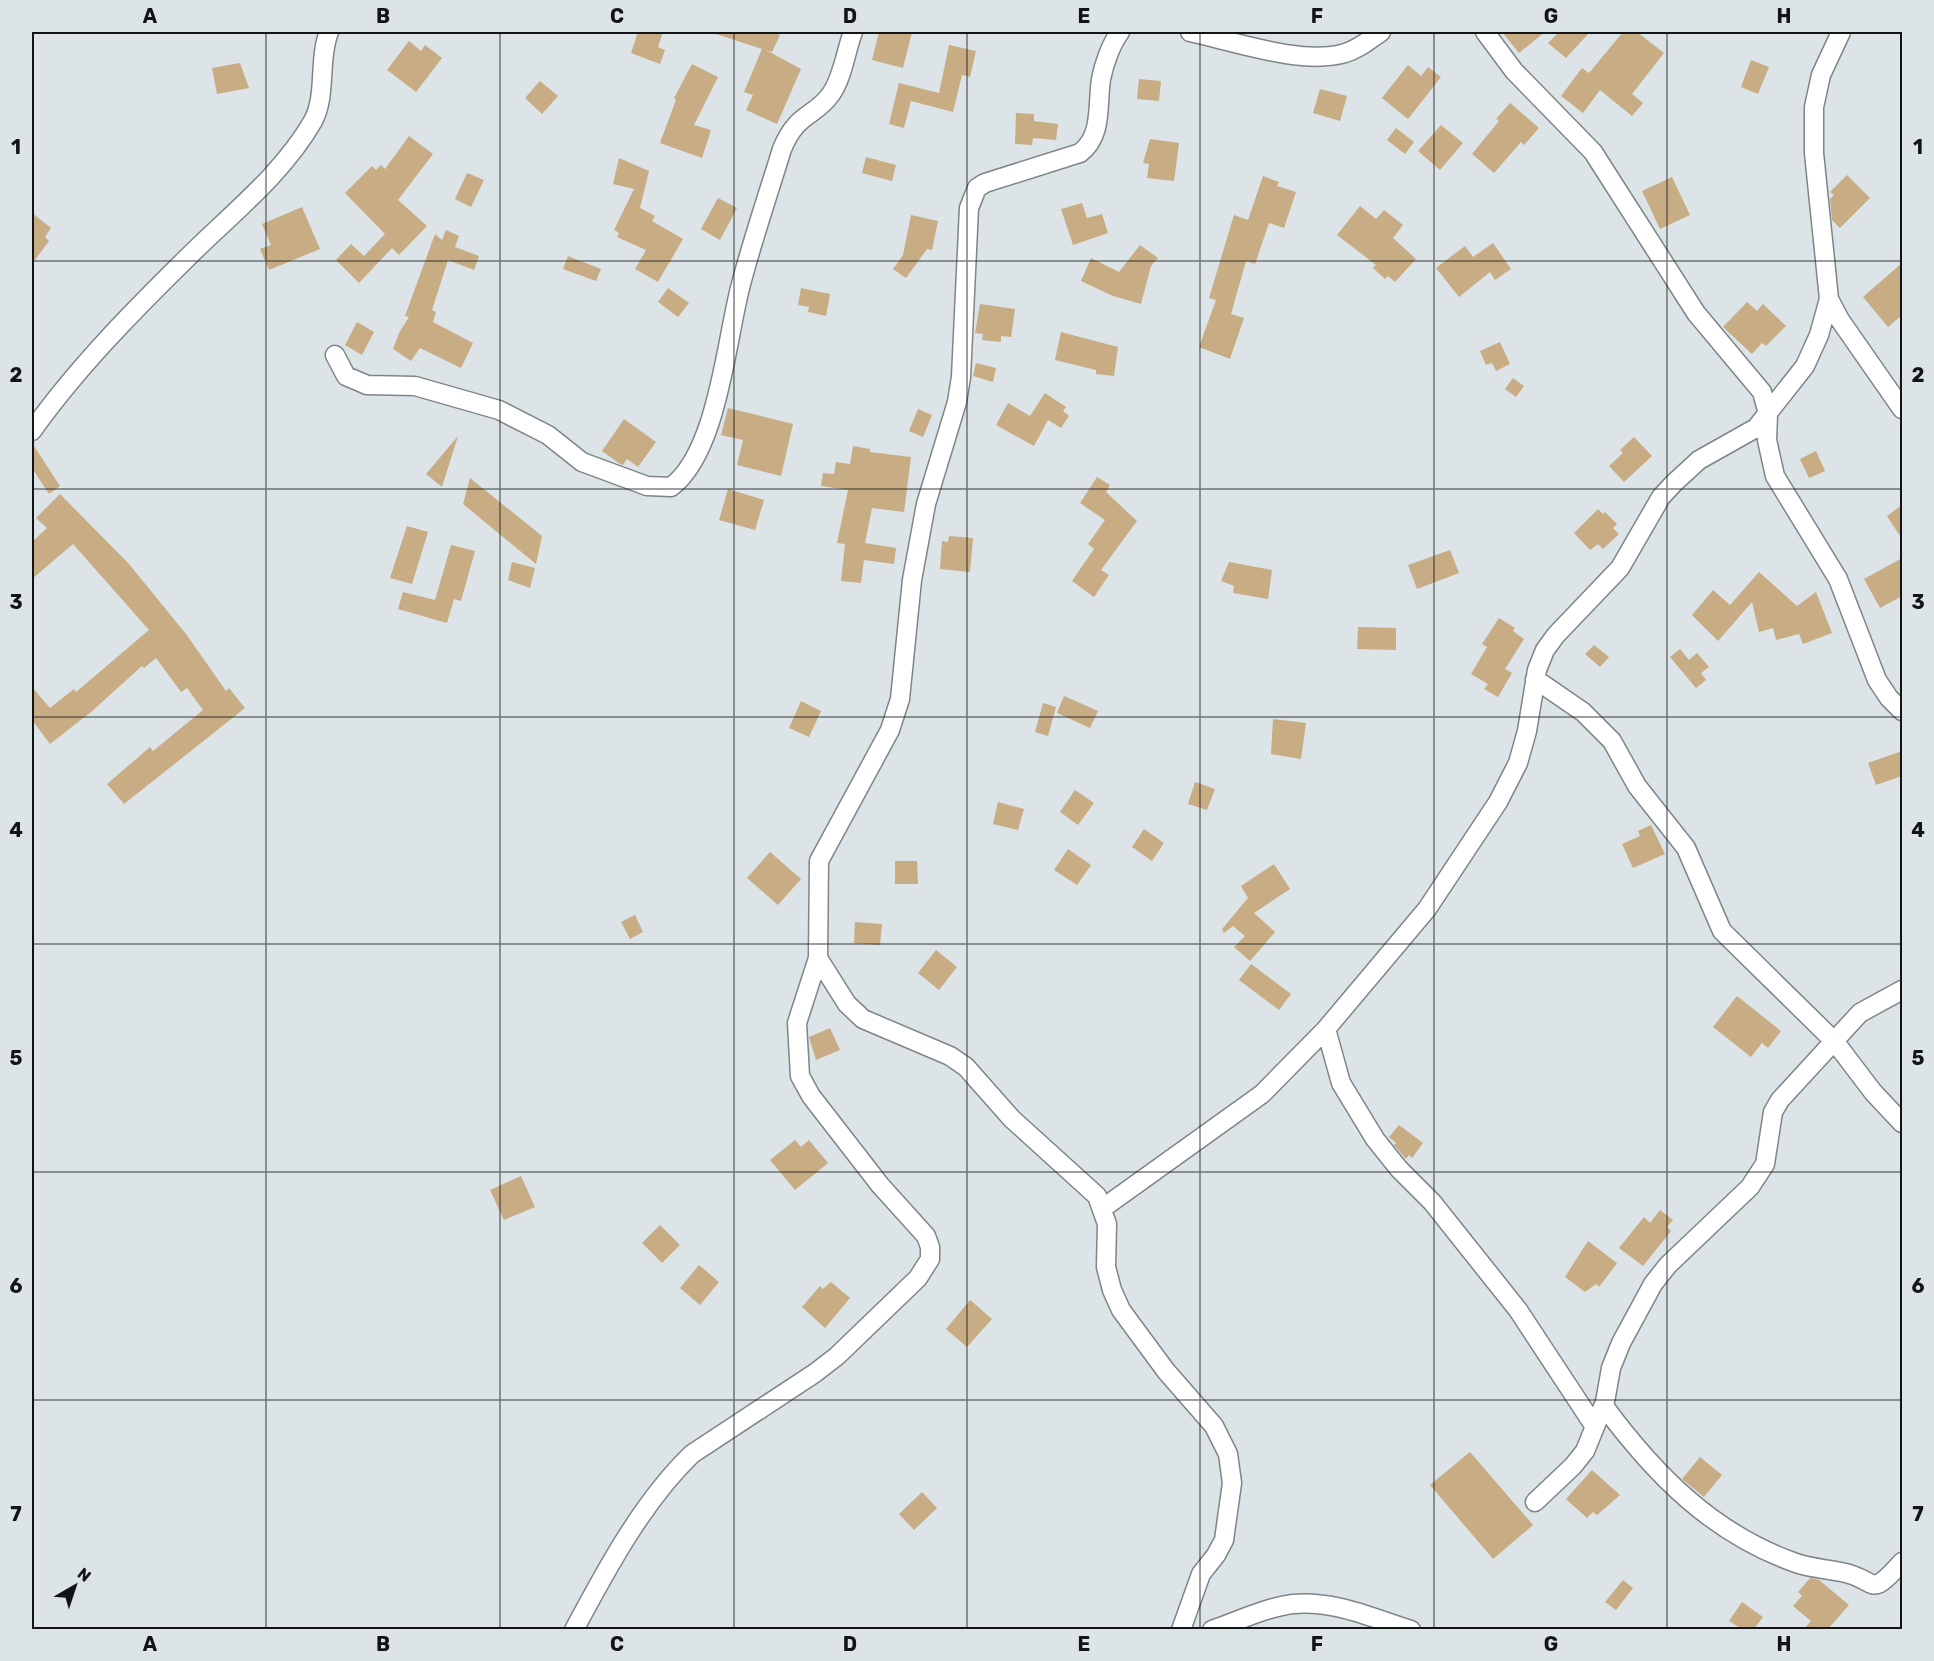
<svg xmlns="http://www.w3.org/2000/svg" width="1934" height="1661" viewBox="0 0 1934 1661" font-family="Rubik,sans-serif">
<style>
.building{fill:#c7ac84}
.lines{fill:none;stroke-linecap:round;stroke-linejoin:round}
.street-casing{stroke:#7e8588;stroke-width:21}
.street{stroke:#fff;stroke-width:18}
.grid{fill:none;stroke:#121516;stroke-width:1.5;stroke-opacity:0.55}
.neatline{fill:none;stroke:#121516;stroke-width:2}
.grid-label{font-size:20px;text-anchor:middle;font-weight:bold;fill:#121516}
</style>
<rect width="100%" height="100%" fill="#dce4e7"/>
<!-- building -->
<path class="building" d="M638,32H663L658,47L665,50L660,64L631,53Z
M717,32H772L780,35L772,52L766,50L801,69L777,124L746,110L753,95L744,92L762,49L716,34Z
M879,32H912L903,68L872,60Z
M1502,32H1545L1519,53Z
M1559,32H1590L1566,58L1548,43Z
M1623,32H1637L1664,53L1632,94L1643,103L1632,116L1600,90L1583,113L1561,96L1582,68L1589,73Z
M409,41L421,51L425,45L442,58L416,92L387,70Z
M949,45L976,51L970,77L962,75L953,112L911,101L904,128L889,124L899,83L939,93Z
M1751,60L1769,67L1758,94L1741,87Z
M240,63L249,88L217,94L212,68Z
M692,64L718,77L694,125L711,130L702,158L660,143L676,100L674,98Z
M1408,65L1421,76L1428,67L1441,77L1408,119L1382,98Z
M1139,79L1161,81L1159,101L1137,99Z
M540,81L558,96L542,114L525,98Z
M1320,89L1347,96L1340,121L1313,113Z
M1510,103L1539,128L1524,145L1521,142L1494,173L1472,154L1499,121L1496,119Z
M1016,113L1034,114V121L1058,124L1056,140L1033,138L1032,145L1015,144Z
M1441,125L1463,143L1440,170L1418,151Z
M1396,128L1414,142L1405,154L1387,140Z
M409,136L433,154L398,200L427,226L399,255L392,248L359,283L336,260L351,244L364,256L385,234L345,193L372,166L376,170L381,165L385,169Z
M1150,139L1179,143L1174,181L1147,178L1149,164L1143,163Z
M866,157L896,165L892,181L862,173Z
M619,158L649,171L640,208L655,216L652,221L683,239L658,282L635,269L646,250L617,237L619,233L614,230L634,189L613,184Z
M467,173L484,180L471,207L455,199Z
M1847,175L1870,198L1840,228L1832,220L1830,199L1834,195L1830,192Z
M1263,176L1279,182L1277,186L1296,192L1284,228L1269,223L1255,264L1246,261L1231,314L1244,318L1230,359L1199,347L1216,300L1209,298L1234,215L1248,220Z
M1672,177L1690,215L1660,229L1642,191Z
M718,198L737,208L720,240L701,229Z
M1082,203L1087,218L1102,214L1108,233L1073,245L1061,209Z
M1360,206L1376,219L1384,210L1403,225L1393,238L1416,259L1395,282L1388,276L1385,279L1373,268L1376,265L1337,235Z
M302,207L320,249L269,270L260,249L271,245L262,224Z
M32,213L51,228L45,237L49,241L32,264Z
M911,215L938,221L932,250L927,249L906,278L893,269L903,255Z
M446,230L459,236L455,247L479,256L474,270L448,260L432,310L436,312L433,322L473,343L461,368L420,348L411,361L393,349L399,333L409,317L405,316L435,234L442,240Z
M1493,243L1511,269L1495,280L1490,272L1459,297L1436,268L1465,246L1473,257Z
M1140,245L1158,258L1151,266L1141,304L1113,296L1081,281L1091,258L1119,272Z
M568,256L601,269L596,281L563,269Z
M1902,263V315L1888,327L1863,297Z
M668,288L689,303L678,317L658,302Z
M801,288L830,294L826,316L808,312L809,307L798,305Z
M1747,302L1757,311L1763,304L1786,326L1766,346L1762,343L1752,354L1723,327Z
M980,304L1015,309L1011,337L1001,336V342L982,340L983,334L975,333Z
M357,322L374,332L362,355L345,345Z
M1061,332L1118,347L1114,376L1096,374V370L1055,360Z
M1500,342L1510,364L1496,371L1492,363L1486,365L1480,351Z
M976,363L996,368L993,382L973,376Z
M1513,378L1524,386L1516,397L1505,389Z
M1045,393L1066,407L1063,411L1069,416L1061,428L1048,420L1034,446L996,425L1008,403L1030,416Z
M728,408L793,424L781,476L737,465L743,440L721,435Z
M918,409L932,415L923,437L909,431Z
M624,419L656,442L638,467L627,459L623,465L620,464L602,451Z
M458,436L442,487L426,474Z
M1634,437L1652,456L1624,482L1609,466L1623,453L1620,450Z
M32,443L60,486L49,494L32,468Z
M853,446L870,449V452L911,457L904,512L872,508L865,543L896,548L894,564L864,560L861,583L841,581L845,544L837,543L848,490L821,486L823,473L834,474L836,462L850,464Z
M1816,451L1825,471L1809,478L1800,459Z
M1097,477L1110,485L1106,492L1137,521L1101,570L1109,575L1094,597L1072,581L1094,549L1088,544L1105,520L1080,503Z
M470,478L542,536L536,564L463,504Z
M728,489L764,500L755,530L719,520Z
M60,494L129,564L186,634L226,691L229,688L245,708L124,804L107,784L150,747L153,751L203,710L187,688L181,692L156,658L144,668L142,666L91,712L50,744L32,720V687L50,708L74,689L76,692L149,630L73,544L32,579V542L47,528L36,518Z
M1902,505V539L1887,516Z
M1598,509L1603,514L1605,512L1617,524L1613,528L1619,534L1603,549L1598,544L1590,550L1574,533Z
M407,526L428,532L412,584L390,578Z
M949,536L973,538L970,572L940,569L942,541L948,542Z
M451,545L475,551L461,601L454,599L447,623L398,609L403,592L435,600Z
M1450,550L1459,573L1417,589L1408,565Z
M1902,558V596L1880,608L1864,579Z
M512,562L535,568L530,588L508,580Z
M1229,562L1272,570L1268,599L1233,593L1234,586L1221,581Z
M1759,572L1797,606L1816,592L1832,633L1803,644L1799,634L1776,640L1773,628L1759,632L1752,602L1718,641L1692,615L1713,590L1730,605Z
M1499,618L1515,628L1513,631L1524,639L1505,669L1512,673L1498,697L1484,689L1488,684L1471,674L1487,647L1482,644Z
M1358,627L1396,628V650L1357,649Z
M1594,645L1609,657L1600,667L1585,654Z
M1680,649L1689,660L1697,653L1709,667L1701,673L1706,680L1696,688L1670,657Z
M1064,696L1098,711L1090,728L1057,713Z
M801,701L821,711L809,737L789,728Z
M1043,703L1056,707L1048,736L1035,732Z
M1273,719L1306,723L1301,759L1271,754Z
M1902,751V776L1876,785L1868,763Z
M1195,782L1215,789L1207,810L1188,804Z
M1075,790L1094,803L1078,825L1060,812Z
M998,802L1024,809L1018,830L993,824Z
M1651,825L1665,854L1633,868L1622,844L1640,836L1638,831Z
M1144,829L1164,843L1152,861L1132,847Z
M1068,849L1091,865L1077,885L1054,870Z
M770,852L801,879L778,905L747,878Z
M895,861H917L918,884H895Z
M1274,864L1290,889L1254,913L1275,932L1250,961L1234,947L1245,936L1233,926L1224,933L1222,929L1248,898L1241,886Z
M635,915L643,932L630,939L621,922Z
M855,922L882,924L880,945L854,943Z
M936,950L957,967L939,990L918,973Z
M1251,964L1291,994L1279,1010L1239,980Z
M1737,996L1781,1031L1768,1048L1762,1043L1751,1057L1713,1027Z
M830,1028L840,1050L816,1060L809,1037Z
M1399,1125L1423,1143L1412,1158L1409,1155L1406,1159L1394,1145L1396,1143L1389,1137Z
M795,1140L801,1147L809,1140L828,1163L795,1190L770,1160Z
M521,1176L535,1207L504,1220L490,1190Z
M1660,1210L1673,1220L1667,1227L1671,1231L1643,1266L1619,1248L1644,1217L1650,1223Z
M660,1225L680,1245L662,1263L642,1243Z
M1588,1241L1617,1263L1599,1287L1596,1284L1585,1292L1565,1277Z
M699,1265L719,1282L700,1305L680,1288Z
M831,1282L850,1298L825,1328L802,1307L820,1286L823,1289Z
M970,1300L992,1319L967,1347L946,1329Z
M1470,1452L1533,1525L1493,1559L1430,1485Z
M1700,1457L1722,1475L1704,1497L1682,1479Z
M1592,1470L1620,1495L1597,1515L1593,1512L1587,1518L1566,1499Z
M922,1492L937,1508L914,1530L899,1514Z
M1810,1578L1819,1580L1849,1605L1828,1629H1804L1811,1621L1793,1606L1802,1596L1798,1592Z
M1623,1580L1633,1588L1616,1610L1605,1602Z
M1742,1602L1763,1617L1754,1629H1742L1729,1621Z"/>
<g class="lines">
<defs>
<path id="street" d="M1190,32C1232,41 1304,66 1345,53C1359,49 1369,40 1381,32
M1485,32L1514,71L1593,152L1696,313L1762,392L1768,414L1767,440L1775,476L1838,579L1877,680L1889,698L1902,711
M1829,299L1840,320L1902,409
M335,355L346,376L367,385L415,386L499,410L548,435L582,462L647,486L671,487C717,453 726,343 740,288C752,241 768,195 782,149C797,112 814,118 831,94C843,77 846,50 853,32
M32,431C76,369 132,312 187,258C230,215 282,175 313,121C327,95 318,59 329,32
M1535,679L1583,712L1612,741L1637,786L1686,848L1722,931L1835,1042L1873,1092L1902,1123
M818,958L847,1004L863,1019L950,1056L966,1067L1012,1119L1097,1196L1107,1224L1106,1267L1112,1290L1121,1310L1166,1371L1214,1426L1228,1454L1232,1483L1224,1540L1216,1555L1201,1574L1181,1630
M1326,1029L1341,1083L1375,1139L1399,1169L1432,1202L1518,1310L1595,1427
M1103,1208L1262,1094L1326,1029L1427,909L1498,802L1518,763L1527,731L1537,670L1545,650L1556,635L1620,568L1661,497L1674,483L1699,460L1756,428L1805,366L1819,335L1829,299L1814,153V107L1821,75L1841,32
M1604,1406C1655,1475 1713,1534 1796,1563C1810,1568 1827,1569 1841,1572C1879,1579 1867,1601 1902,1562
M1535,1502L1573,1466L1585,1451L1605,1402L1611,1368L1621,1343L1653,1284L1668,1265L1750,1187L1765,1164L1773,1112L1780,1100L1860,1013L1902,990
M574,1630C606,1570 643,1501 692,1454L815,1373L837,1356L918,1278L930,1259V1247L926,1236L880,1185L811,1096L800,1076L797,1023L818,958L819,861L890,730L900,699L912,580L926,504L957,402L961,377L969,208L977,188L985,183L1080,153C1103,136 1097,105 1101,79C1104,64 1111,44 1120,32
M1212,1630C1238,1621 1267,1607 1293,1604C1334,1600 1372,1618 1411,1630"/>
</defs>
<!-- street casing -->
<use href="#street" class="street-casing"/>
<!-- street -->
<use href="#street" class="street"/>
</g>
<!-- grid -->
<path class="grid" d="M266,32V1630M500,32V1630M734,32V1630M967,32V1630M1200,32V1630M1434,32V1630M1667,32V1630M32,261H1902M32,489H1902M32,717H1902M32,944H1902M32,1172H1902M32,1400H1902"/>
<!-- border -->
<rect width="1934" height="1661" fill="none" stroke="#dce4e7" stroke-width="66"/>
<!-- north arrow -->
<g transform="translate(75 1586) rotate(39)" stroke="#dce4e7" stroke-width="4.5" paint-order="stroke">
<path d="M0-4.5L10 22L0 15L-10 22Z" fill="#121516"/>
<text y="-9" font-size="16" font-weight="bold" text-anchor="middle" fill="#121516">N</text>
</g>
<rect x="33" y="33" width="1868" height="1595" class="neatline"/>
<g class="grid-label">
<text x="150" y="23">A</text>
<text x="383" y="23">B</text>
<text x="617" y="23">C</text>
<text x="850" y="23">D</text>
<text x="1084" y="23">E</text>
<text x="1317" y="23">F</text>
<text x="1551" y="23">G</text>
<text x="1784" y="23">H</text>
<text x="16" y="154">1</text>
<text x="1918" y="154">1</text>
<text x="16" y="382">2</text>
<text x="1918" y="382">2</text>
<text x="16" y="609">3</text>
<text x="1918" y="609">3</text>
<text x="16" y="837">4</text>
<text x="1918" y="837">4</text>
<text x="16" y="1065">5</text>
<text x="1918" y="1065">5</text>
<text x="16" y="1293">6</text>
<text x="1918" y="1293">6</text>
<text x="16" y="1521">7</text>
<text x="1918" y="1521">7</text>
<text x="150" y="1651">A</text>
<text x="383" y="1651">B</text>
<text x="617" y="1651">C</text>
<text x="850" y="1651">D</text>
<text x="1084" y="1651">E</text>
<text x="1317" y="1651">F</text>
<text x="1551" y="1651">G</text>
<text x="1784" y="1651">H</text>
</g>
</svg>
